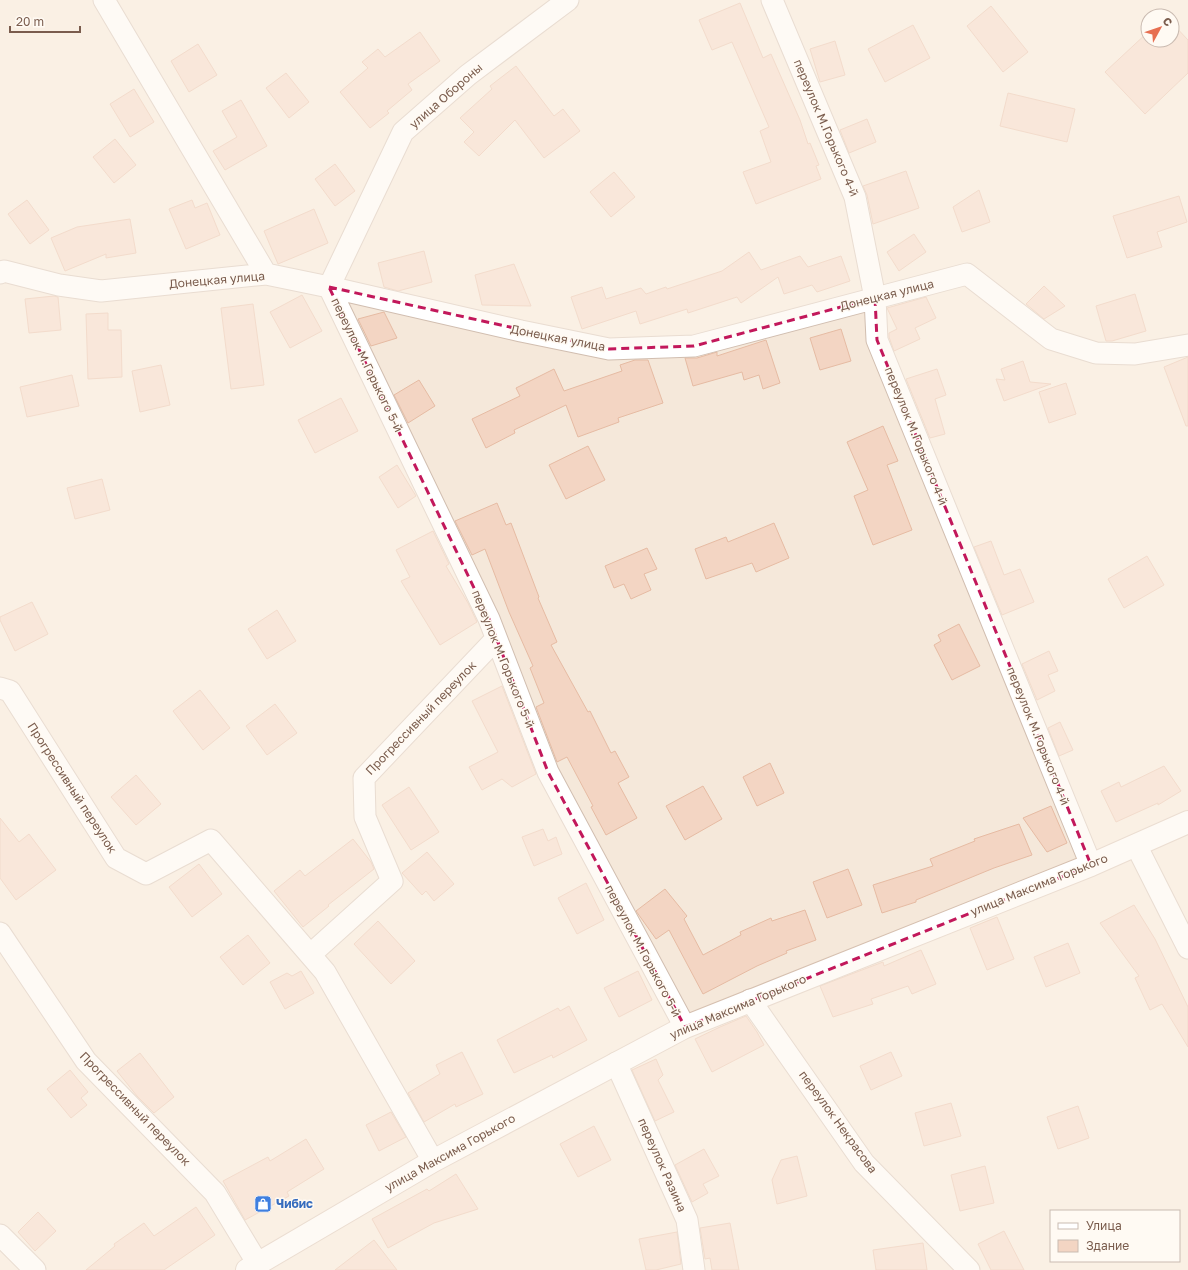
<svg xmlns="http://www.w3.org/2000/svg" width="1188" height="1270" viewBox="0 0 1188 1270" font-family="'Golos Text',sans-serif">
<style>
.residential{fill:#f5e8da;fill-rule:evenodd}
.building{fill:#f3d5c3;stroke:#e6bba3}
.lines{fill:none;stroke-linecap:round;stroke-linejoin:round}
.street-casing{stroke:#d1beb0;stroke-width:23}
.secondary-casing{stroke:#d6c0b0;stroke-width:24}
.street{stroke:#fff;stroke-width:21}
.secondary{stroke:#fff;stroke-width:22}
.marked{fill:none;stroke:#c2185b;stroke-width:3;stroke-dasharray:8 5;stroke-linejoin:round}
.labels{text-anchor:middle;stroke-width:3;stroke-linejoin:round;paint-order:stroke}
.street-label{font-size:12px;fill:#7a5c4d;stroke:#fffaf3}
.shop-label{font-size:12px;font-weight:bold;fill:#366cbe;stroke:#fffaf3;text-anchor:start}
</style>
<rect width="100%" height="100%" fill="#fdf6ec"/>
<!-- residential -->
<path class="residential" d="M0,0H1188V1270H0ZM1148,16H1172V40H1148ZM1051,1211H1179V1261H1051Z"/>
<!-- building -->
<path class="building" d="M740,3L763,58L771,54L800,120L808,144L810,143L819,165L816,166L821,179L756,204L743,172L771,162L760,131L769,127L732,42L712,50L699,20Z
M991,6L1028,52L1003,72L967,26Z
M1172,23L1188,40V73L1145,114L1105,72L1148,32V40H1172Z
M913,25L930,58L885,82L868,49Z
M420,32L440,61L408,84L412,90L387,111L389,113L370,128L340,92L368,68L362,62L378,49L385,57Z
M835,41L845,75L820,82L810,49Z
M198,44L217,75L189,92L171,61Z
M516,66L554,116L563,109L580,131L544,158L515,120L479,156L464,142L474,132L460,118L492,89L490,86Z
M286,73L309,102L289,118L266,88Z
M134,89L154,122L130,137L110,104Z
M1008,93L1075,109L1067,142L1000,126Z
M241,100L267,146L225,170L213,151L237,137L222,111Z
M867,119L876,142L849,153L840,130Z
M115,139L136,165L114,183L93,157Z
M335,164L355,191L335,206L315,179Z
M906,171L919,208L873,224L867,195L863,186Z
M614,172L635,197L611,217L590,192Z
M979,190L990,222L962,232L953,207Z
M1179,196L1187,222L1157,232L1162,247L1127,258L1113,216Z
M27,200L49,230L30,244L8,214Z
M192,200L195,208L207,203L220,235L186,249L169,209Z
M314,209L328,243L278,264L264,231Z
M130,219L136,253L106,258V254L65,271L51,238L77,227Z
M914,234L926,252L899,271L887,252Z
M424,251L432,282L398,291L384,287L378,263Z
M749,252L761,270L800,256L808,267L841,256L850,281L817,292L812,285L784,294L778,277L741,303L737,297L688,313L687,309L640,324L636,311L582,329L571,297L602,287L606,299L641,288L646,294L666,287L667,289L722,271Z
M514,264L531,306L482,305L475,275Z
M1044,286L1065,306L1044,319L1026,304Z
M1135,294L1146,331L1112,341H1106L1096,306Z
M302,295L322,331L290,348L270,312Z
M54,296L58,297L61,330L29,333L25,299Z
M926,297L936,318L915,328L920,339L894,351L889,337V333L897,329L887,308Z
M253,304L264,385L231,389L221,308Z
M384,312L397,338L371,346L358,319Z
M108,313V330H121L122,377L88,379L86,314Z
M841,329L851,361L820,370L810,338Z
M766,340L780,383L763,389L759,375L744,380L742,372L693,386L685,358H697L717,352V356Z
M1188,357V426H1186L1164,367Z
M635,360H648L663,403L618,418L619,422L578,437L566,405L514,430L515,433L486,448L472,419L520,396L516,388L554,369L564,391L622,371L620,365Z
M1023,361L1030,382L1051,384L1004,401L996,379L1005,380L1001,369Z
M161,365L170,405L140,412L132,371Z
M937,369L946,395L935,399L945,434L930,438L906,379Z
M72,375L79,406L27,417L20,387Z
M419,380L435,406L408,423L394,395Z
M1066,383L1076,414L1049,423L1039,392Z
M341,398L358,431L315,453L298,420Z
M883,426L898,461L887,465L912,530L873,545L854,496L868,490L847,442Z
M588,446L605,480L566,499L549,465Z
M397,465L416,496L398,508L379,477Z
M102,479L110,510L75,519L67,488Z
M497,503L506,525L511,523L539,597L538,598L557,642L551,645L588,712L590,711L611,753L615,751L629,777L618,783L637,818L606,835L591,807L593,806L567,757L557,762L536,707L544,703L530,668L533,666L509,612L485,549L472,555L455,521Z
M774,523L789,558L756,572L752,563L706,579L695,549L726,537L728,542Z
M433,531L449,564L446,566L468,603L477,622L440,645L401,581L410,577L396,550Z
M991,541L1004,575L1020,569L1034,602L1002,615L974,547Z
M647,548L657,569L644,574L651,590L631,599L624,584L614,588L605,566Z
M1147,556L1164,585L1124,608L1108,579Z
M32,602L48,634L15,651L0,620V617Z
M277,610L296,641L267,659L248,629Z
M959,624L980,666L952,680L934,645L941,641L938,635Z
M1049,651L1058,671L1048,675L1055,691L1037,700L1022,664Z
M502,686L536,774L512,787L502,779L482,790L469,767L498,752L472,701Z
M200,690L230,728L203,750L173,711Z
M275,704L297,733L267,755L246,726Z
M1060,722L1073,750L1059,756L1048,728Z
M770,763L784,793L757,806L743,777Z
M1164,766L1181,791L1158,805V803L1116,822L1101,791L1119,782L1121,787Z
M136,775L161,804L136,825L111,797Z
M703,786L722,819L685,840L666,806Z
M409,787L439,832L411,850L382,805Z
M1051,806L1067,843L1047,852L1023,818Z
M0,818L19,842L29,834L56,870L16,900L0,878Z
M1019,824L1032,855L994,868L916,900V902L882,913L873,885L933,866L930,859L975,841L974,839Z
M543,829L548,841L556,837L562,854L534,866L522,837Z
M353,839L371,862L374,869L328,905L329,906L303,927L274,891L300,870L305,876Z
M427,852L454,884L434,901L426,891L422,895L402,873Z
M199,864L222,894L192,917L169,887Z
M848,869L862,905L827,918L813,882Z
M586,883L604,920L577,934L558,898Z
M665,889L687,916L684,919L703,955L741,935L740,932L771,918L772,921L805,910L816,940L786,951L787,953L757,966L703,994L669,930L656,939L636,911Z
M1134,905L1155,939L1188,1007V1047L1162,1004L1150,1010L1135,978L1139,976L1100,923Z
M997,917L1014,959L987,970L970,928Z
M378,921L415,961L391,984L354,944Z
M248,935L270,963L243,985L220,957Z
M1068,943L1080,973L1046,987L1034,957Z
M921,950L936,984L912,994L908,986L871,999L873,1004L833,1017L820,986L883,962L884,966Z
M301,971L314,993L285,1009L270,982L287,973L292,976Z
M638,971L652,1000L619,1017L604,988Z
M569,1006L587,1040L553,1058L552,1055L514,1073L497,1040L558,1008L560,1011Z
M746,1016L757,1032L764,1045L712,1072L695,1039L720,1027Z
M462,1052L483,1094L456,1107L455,1104L424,1122L408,1093L440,1074L436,1065Z
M891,1052L902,1076L871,1090L860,1066Z
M140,1053L174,1097L154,1113L137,1096L117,1071Z
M656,1059L663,1075L658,1080L674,1112L655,1121L632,1070Z
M70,1070L88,1092L81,1098L87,1105L71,1118L47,1089Z
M951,1103L961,1136L924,1146L915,1113Z
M1078,1106L1089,1138L1058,1149L1047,1117Z
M391,1112L406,1137L379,1151L366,1125Z
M594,1126L611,1160L578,1177L560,1144Z
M306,1139L324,1169L287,1192L289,1196L245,1220L223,1181L268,1157L270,1161Z
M704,1149L719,1176L703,1184L708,1193L692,1202L675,1165Z
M797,1156L807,1196L777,1204L772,1180L781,1160Z
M985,1166L994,1203L960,1211L951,1175Z
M456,1174L478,1209L434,1223L388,1248L372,1219L427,1189L429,1191Z
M196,1207L215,1235L164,1270H86L115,1246L114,1244L144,1223L154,1236Z
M38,1212L56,1231L35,1251L18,1232Z
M730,1223L739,1270H712L710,1258L705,1259L700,1228Z
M1004,1231L1024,1270H991L978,1244Z
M677,1232L681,1264L656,1270H646L639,1239Z
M374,1240L397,1270H335Z
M923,1243L927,1270H876L873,1250Z"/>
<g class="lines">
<defs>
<path id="street" d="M104,0L266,274
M568,0L468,75L403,132L329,287L489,619L548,772L685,1027
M772,0L855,197L875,298L877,340L1091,865
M0,273L4,271L59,285L101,291L266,274L329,287L521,331L609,349L694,346L967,274L1051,339L1096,353L1135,354L1188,345
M0,688L10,691L116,858L146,874L211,840L325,972L433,1161
M1136,845L1188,948
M0,933L86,1061L215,1193L258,1264
M311,954L392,881L365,817L364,778L496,639
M750,1000L864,1163L969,1270
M616,1063L687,1220L694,1270
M0,1235L35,1270"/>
<path id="secondary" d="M247,1270L433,1161L685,1027L1091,865L1188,822"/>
</defs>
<!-- street casing -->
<use href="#street" class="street-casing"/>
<!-- secondary casing -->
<use href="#secondary" class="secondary-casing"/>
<!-- street -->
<use href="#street" class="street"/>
<!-- secondary -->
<use href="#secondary" class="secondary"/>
</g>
<!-- marked area -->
<path d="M0 0H1188V1270H0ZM329,287L609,349L694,346L875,298L877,340L1091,865L685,1027L548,772L489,619Z" fill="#fdf6ec" fill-opacity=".55" fill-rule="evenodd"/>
<path class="marked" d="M329,287L609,349L694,346L875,298L877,340L1091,865L685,1027L548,772L489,619Z"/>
<!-- icons -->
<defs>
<symbol id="shop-square" viewBox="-11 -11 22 22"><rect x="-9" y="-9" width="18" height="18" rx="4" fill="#3f7fe0" stroke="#fffaf3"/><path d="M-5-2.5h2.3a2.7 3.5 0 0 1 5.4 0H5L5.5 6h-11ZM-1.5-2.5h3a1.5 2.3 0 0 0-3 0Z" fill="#fff"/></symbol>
</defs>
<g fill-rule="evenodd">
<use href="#shop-square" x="253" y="1194" width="20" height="20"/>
</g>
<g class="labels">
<!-- street labels -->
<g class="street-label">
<text transform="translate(446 96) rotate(-41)" y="4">улица Обороны</text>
<text transform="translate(826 128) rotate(67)" y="4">переулок М.Горького 4-й</text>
<text transform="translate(217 280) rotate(-5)" y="4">Донецкая улица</text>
<text transform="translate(887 295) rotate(-14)" y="4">Донецкая улица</text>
<text transform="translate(558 338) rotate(11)" y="4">Донецкая улица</text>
<text transform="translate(367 365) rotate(64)" y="4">переулок М.Горького 5-й</text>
<text transform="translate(916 436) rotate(68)" y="4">переулок М.Горького 4-й</text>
<text transform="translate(503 659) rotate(68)" y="4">переулок М.Горького 5-й</text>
<text transform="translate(421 718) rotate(-46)" y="4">Прогрессивный переулок</text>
<text transform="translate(1038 736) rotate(68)" y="4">переулок М.Горького 4-й</text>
<text transform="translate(72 788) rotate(57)" y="4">Прогрессивный переулок</text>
<text transform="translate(1039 885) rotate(-22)" y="4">улица Максима Горького</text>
<text transform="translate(643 951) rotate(62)" y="4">переулок М.Горького 5-й</text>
<text transform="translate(738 1007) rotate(-23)" y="4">улица Максима Горького</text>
<text transform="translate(135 1109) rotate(46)" y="4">Прогрессивный переулок</text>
<text transform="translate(838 1122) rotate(54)" y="4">переулок Некрасова</text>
<text transform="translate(450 1153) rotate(-29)" y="4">улица Максима Горького</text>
<text transform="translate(662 1165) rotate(66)" y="4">переулок Разина</text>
</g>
<!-- shop labels -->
<g class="shop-label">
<text x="276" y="1208">Чибис</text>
</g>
</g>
<!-- legend -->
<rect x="1050" y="1210" width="130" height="52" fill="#fffaf3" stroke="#cabbb1"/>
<rect x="1058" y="1223" width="20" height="6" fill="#ffffff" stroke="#cabbb1"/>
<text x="1086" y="1230" font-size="12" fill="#7a5c4d">Улица</text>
<rect x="1058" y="1240" width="20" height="12" fill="#f3d5c3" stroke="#cabbb1"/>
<text x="1086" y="1250" font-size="12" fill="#7a5c4d">Здание</text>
<!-- north arrow -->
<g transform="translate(1160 28) rotate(50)"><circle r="19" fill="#fffaf3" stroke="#cabbb1"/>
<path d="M0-3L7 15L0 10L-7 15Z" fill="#e76f51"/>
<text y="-6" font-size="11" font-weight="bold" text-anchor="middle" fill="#7a5c4d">С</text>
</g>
<!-- scale -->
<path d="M10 26v6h70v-6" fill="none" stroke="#7a5c4d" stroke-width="2"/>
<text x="16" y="26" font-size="12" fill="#7a5c4d" stroke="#fffaf3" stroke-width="3" paint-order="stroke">20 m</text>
</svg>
